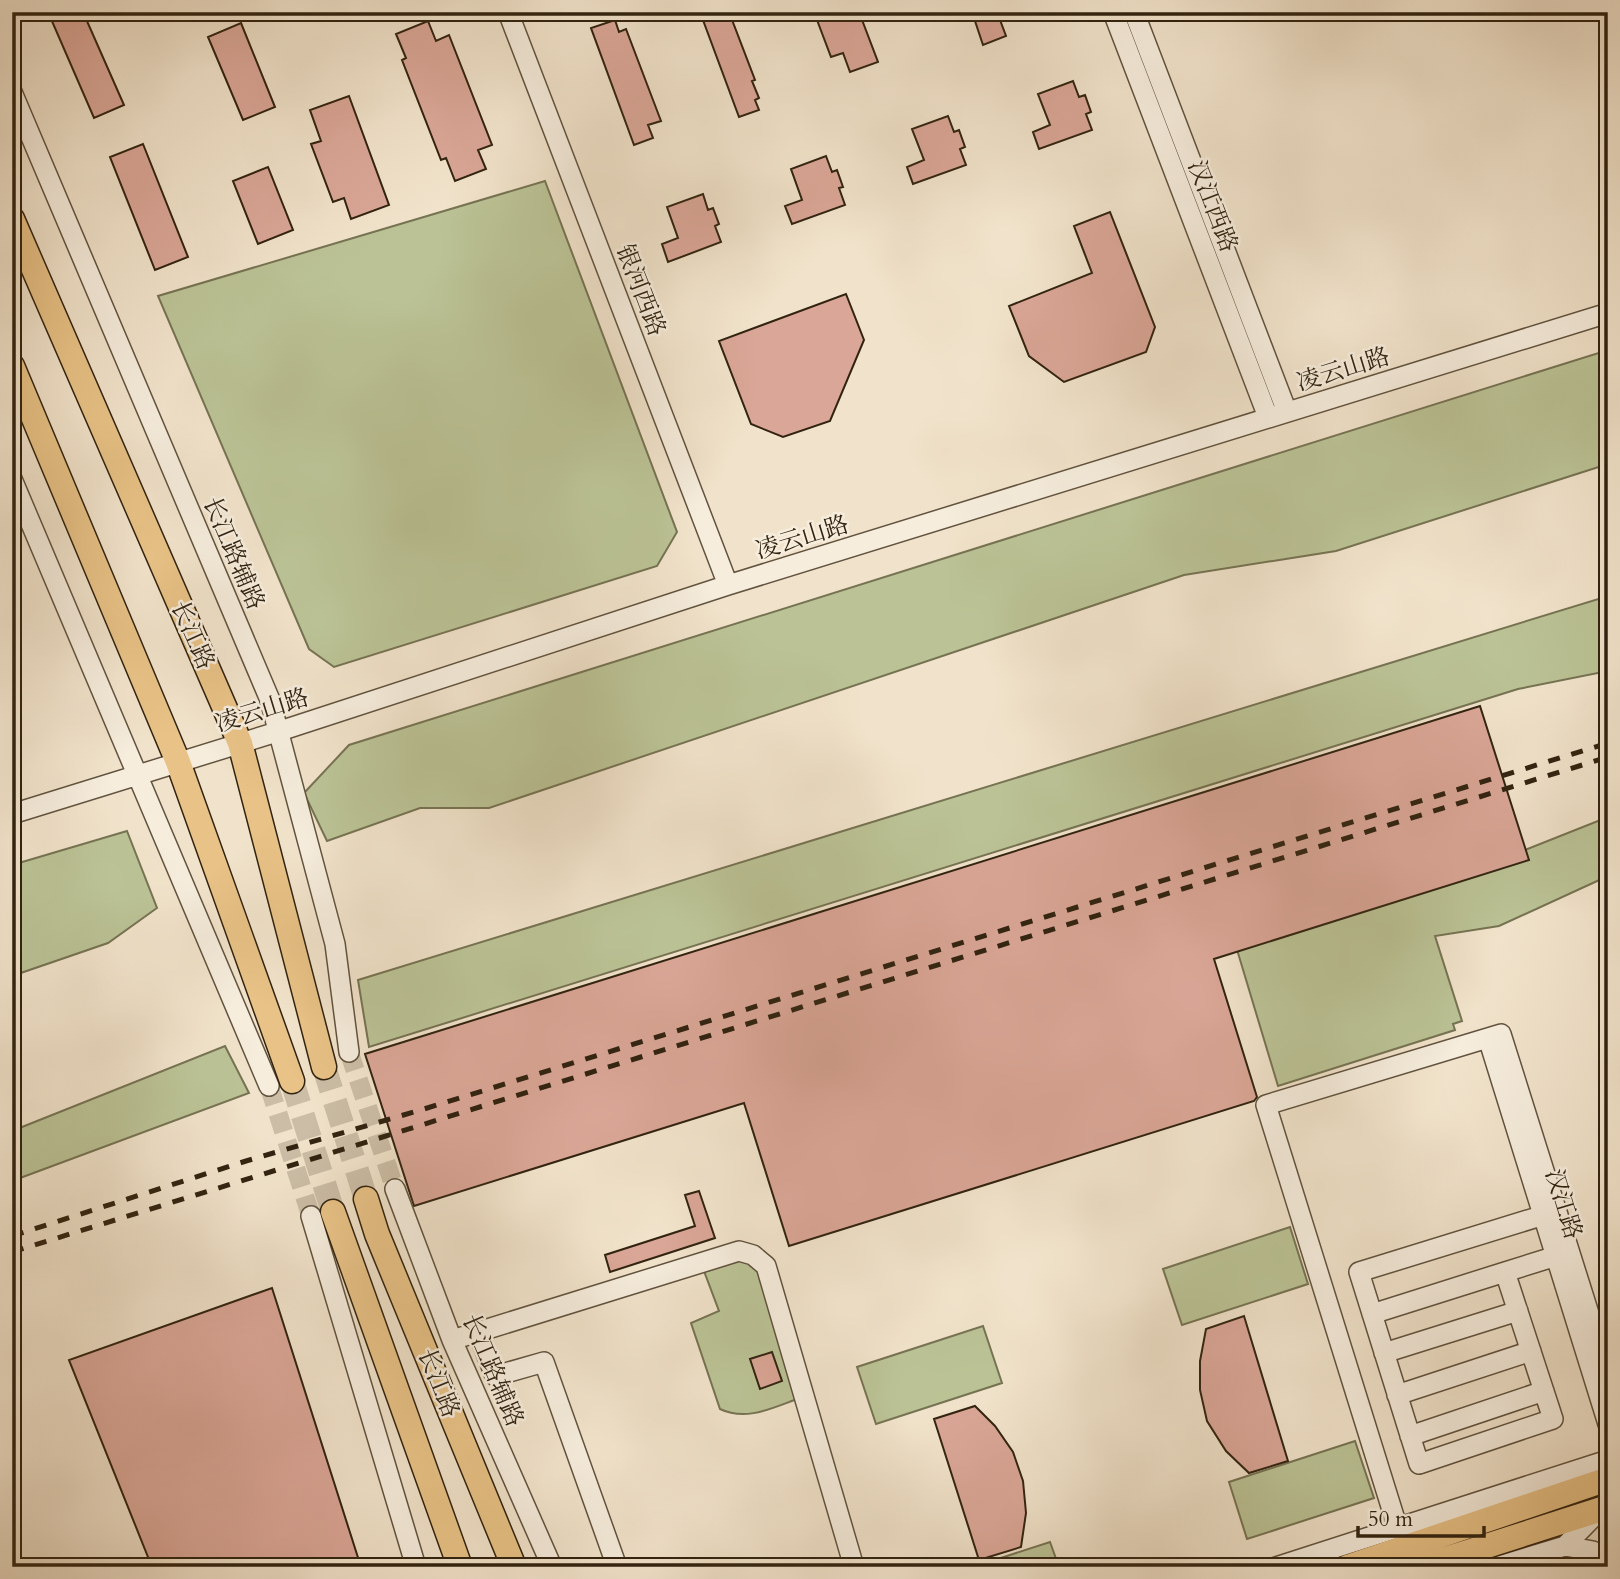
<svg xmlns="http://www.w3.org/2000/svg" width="1620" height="1579" viewBox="0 0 1620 1579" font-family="Cardo,'Noto Serif SC',serif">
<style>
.green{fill:#bbc396;stroke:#767353;stroke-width:2}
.building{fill:#daa697;stroke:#312310;stroke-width:2}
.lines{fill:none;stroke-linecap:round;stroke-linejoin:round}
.minor-tunnel{stroke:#cbbda6;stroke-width:19;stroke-dasharray:19 10;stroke-linecap:butt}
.major-tunnel{stroke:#cbbda6;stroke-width:24;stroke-dasharray:24 12;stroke-linecap:butt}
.minor-casing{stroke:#61533f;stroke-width:22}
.major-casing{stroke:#312310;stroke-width:27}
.minor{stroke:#f6eddd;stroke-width:19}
.major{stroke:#e8c286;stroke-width:24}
.rail{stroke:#312310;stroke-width:5;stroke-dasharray:12 12;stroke-linecap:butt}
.labels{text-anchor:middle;stroke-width:5;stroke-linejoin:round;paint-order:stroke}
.street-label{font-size:24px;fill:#312310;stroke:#f6eddd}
</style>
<rect width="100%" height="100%" fill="#f1e3cb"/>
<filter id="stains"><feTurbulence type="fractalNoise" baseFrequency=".00286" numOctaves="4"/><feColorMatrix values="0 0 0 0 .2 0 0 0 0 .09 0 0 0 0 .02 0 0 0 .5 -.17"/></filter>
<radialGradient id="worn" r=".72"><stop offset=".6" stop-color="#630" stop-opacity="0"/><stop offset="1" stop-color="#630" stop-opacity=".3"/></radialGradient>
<!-- green -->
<path class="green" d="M545,181L677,532L657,566L334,667L309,649L158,296Z
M1608,350V464L1336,551L1184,575L489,808H420L327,841L304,793L349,745Z
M1608,596V671L1518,689L369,1047L358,980Z
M1608,817V876L1499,926L1435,936L1462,1021L1453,1024L1455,1030L1278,1086L1235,943L1457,877Z
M127,831L157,908L108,943L12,976V865Z
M225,1046L249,1093L12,1181V1131Z
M1290,1227L1308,1284L1182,1325L1163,1269Z
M739,1259L759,1267L800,1398C774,1407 747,1422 720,1409L691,1323L719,1311L704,1271Z
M983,1326L1002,1383L876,1424L857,1367Z
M1355,1441L1374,1498L1247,1539L1229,1482Z
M1050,1542L1059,1567H973Z"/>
<!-- building -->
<path class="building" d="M48,12H83L124,105L94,118Z
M700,12H729L755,80L752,81L759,98L755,100L759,110L739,117Z
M814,12H859L878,62L850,72L843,53L831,57Z
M972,12H997L1006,36L983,45Z
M615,20L619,32L626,29L661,121L648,125L653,138L634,145L591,28Z
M428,21L436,41L449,35L492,145L478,150L486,169L455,181L446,158L441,160L402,60L406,58L396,34Z
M241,23L275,107L243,120L208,37Z
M1073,81L1079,97L1085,95L1091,112L1086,114L1092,130L1039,149L1033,132L1050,125L1038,94Z
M349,96L389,205L351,219L344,198L333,202L311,144L321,141L310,110Z
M948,116L954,132L959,130L965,147L960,149L966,165L913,184L907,167L924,160L912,129Z
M143,144L188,257L155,270L110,157Z
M826,156L832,172L837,170L843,187L839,188L845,205L792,224L785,206L802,200L791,169Z
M268,167L293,230L258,244L233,181Z
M703,194L708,210L713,208L719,224L715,226L721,242L668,262L662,244L678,238L667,207Z
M1110,212L1155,327L1146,352L1064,382L1029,356L1009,306L1092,273L1074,226Z
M846,294L864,340L830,421L783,437L751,424L719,341Z
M1480,706L1529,860L1214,959L1257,1097L1254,1101L789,1246L744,1103L414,1206L365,1054Z
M699,1191L715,1238L610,1272L605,1255L695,1226L685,1195Z
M272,1288L361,1567H152L69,1360Z
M1244,1316L1288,1461L1249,1473L1226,1451L1207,1421L1200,1390V1361L1206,1329Z
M772,1352L782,1381L760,1389L750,1359Z
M975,1406L995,1426L1013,1452L1023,1481L1026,1513L1021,1547L979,1560L934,1419Z"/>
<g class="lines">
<!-- minor-tunnel -->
<path class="minor-tunnel" d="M349,1052L395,1189
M269,1086L311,1216"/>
<!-- major-tunnel -->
<path class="major-tunnel" d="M324,1067L366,1199
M292,1081L333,1212"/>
<defs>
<path id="minor" d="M508,12L728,585
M1113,12L1268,417
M1134,12L1287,412
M12,92L270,700L335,944L349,1052
M12,479L269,1086
M12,814L280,731L728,585L1608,313
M1488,1038L1608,1424
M395,1189L452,1340L552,1567
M1557,1211L1359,1272L1419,1464L1553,1419L1505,1272L1569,1252
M311,1216L416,1567
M1372,1314L1505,1272
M478,1332L495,1376L544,1362L617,1567
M452,1340L739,1251L753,1255L766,1266L854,1567
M1384,1353L1518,1311
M1397,1395L1531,1351
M1410,1436L1544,1391
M1398,1529L1266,1105L1501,1034L1608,1374
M1565,1546L1593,1551L1608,1564
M1276,1567L1608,1460
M1496,1567L1565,1546L1599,1511"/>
<path id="major" d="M12,219L240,743L324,1067
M12,366L178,762L292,1081
M366,1199L377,1234L514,1567
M333,1212L460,1567
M1347,1567L1608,1479
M1421,1567L1608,1507"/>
</defs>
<!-- minor casing -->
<use href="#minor" class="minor-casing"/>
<!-- major casing -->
<use href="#major" class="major-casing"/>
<!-- minor -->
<use href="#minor" class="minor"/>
<!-- major -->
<use href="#major" class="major"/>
<!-- rail -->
<path class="rail" d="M12,1236L246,1161L424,1109L1608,743
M12,1252L1608,757"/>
</g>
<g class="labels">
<!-- street labels -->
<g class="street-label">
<text transform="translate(1213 206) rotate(69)" y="8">汉江西路</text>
<text transform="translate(641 290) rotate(69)" y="8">银河西路</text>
<text transform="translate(1343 369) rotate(-17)" y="8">凌云山路</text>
<text transform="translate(802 537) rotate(-17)" y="8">凌云山路</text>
<text transform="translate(234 553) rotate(67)" y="8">长江路辅路</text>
<text transform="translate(193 635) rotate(66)" y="8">长江路</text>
<text transform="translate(262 710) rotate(-17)" y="8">凌云山路</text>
<text transform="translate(1564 1204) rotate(73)" y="8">汉江路</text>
<text transform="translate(493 1370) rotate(67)" y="8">长江路辅路</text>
<text transform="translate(439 1383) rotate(68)" y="8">长江路</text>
</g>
</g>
<!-- margin -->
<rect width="1620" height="1579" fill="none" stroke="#f1e3cb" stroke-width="42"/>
<rect x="14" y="14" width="1592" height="1551" fill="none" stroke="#312310" stroke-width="3.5"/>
<rect x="21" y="21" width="1578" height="1537" fill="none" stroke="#312310" stroke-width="2"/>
<!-- scale -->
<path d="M1358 1526v10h126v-10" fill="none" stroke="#312310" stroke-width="3.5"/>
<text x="1368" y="1526" font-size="21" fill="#312310" stroke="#f6eddd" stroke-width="5" paint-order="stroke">50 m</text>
<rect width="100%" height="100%" filter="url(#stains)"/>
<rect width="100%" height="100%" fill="url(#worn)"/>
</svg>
